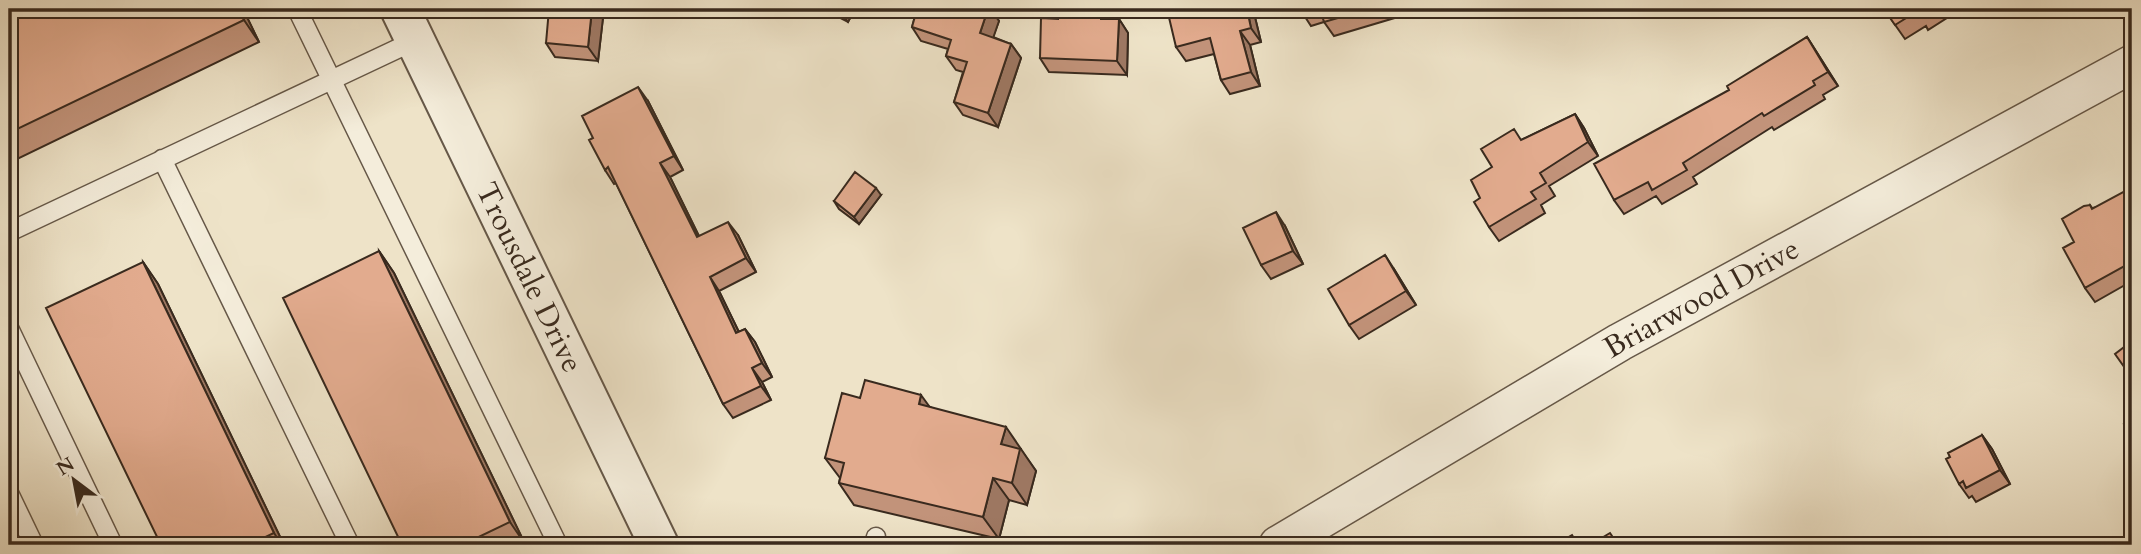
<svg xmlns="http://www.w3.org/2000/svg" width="2141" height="554" viewBox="0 0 2141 554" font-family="Cardo,serif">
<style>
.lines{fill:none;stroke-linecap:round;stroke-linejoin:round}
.service-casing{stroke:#665848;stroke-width:21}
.minor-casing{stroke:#665848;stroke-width:40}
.tertiary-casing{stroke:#665848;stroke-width:42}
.service{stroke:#f4eddb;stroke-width:18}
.minor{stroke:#f4eddb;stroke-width:37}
.tertiary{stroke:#f4eddb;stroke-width:38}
.wall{fill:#c2937a;stroke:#392a1e;stroke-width:2}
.shaded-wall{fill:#9e7863;stroke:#392a1e;stroke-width:2}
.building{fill:#e2ab8e;stroke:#392a1e;stroke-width:2}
.labels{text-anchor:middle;stroke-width:5;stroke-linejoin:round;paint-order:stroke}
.street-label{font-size:30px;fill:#392a1e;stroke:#f4eddb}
</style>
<rect width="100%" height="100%" fill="#eee3c8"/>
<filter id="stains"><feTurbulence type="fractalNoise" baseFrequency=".00286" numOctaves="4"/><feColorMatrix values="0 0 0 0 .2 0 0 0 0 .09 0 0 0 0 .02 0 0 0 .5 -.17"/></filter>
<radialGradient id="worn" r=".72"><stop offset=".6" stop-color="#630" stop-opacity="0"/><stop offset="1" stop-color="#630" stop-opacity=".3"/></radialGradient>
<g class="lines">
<defs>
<path id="service" d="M297,9L558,545
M162,159L350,545
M9,232L414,41
M9,328L113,545
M9,493L34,545
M874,545L876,537"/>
<g id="minor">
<path id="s1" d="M1278,545L1620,342L2132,64"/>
</g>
<g id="tertiary">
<path id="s2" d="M400,9L659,545"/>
</g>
</defs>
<!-- service casing -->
<use href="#service" class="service-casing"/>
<!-- minor casing -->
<use href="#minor" class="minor-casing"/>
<!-- tertiary casing -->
<use href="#tertiary" class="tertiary-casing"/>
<!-- service -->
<use href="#service" class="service"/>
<!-- minor -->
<use href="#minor" class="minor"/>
<!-- tertiary -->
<use href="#tertiary" class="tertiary"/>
</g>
<!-- wall -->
<path class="wall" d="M243,9L259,42L9,163V14Z
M604,9L598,61L555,57L546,43Z
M823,9H855L848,22Z
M857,9H876L872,17Z
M917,9H990L999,21L993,37L1011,44L1021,58L998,127L963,115L954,102L963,72L956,70L946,56L948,49L921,41L912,27Z
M1253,9L1261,42L1250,45L1260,86L1230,94L1221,80L1214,54L1186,61L1176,47Z
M1300,9H1396L1398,17L1334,36L1324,22L1311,26Z
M1884,9H1961L1928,30L1926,26L1905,39Z
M1108,19H1119L1128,33L1127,75L1049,72L1040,58Z
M1807,37L1838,86L1823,95L1825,99L1774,130L1772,127L1693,177L1697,184L1662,204L1656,196L1624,214L1614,200L1729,90Z
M648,101L683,170L670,177L699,236L738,235L756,272L719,291L739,332L745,329L755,342L772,377L762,382L771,400L733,418L723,404L616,183L614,184L605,170Z
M1575,114L1584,128L1598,156L1549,186L1555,196L1541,205L1545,213L1499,241L1489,227L1480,198L1492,167L1521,140Z
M881,195L859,224L839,209L834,201Z
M2132,202V281L2095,302L2085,288L2074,242L2090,205L2092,208Z
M1285,226L1303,264L1271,279L1261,265Z
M379,251L394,273L525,544L523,545H402Z
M143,262L158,284L284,545H161Z
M1394,269L1416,305L1359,339L1349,325Z
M860,398L930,407L1021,449V450L1036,471L1027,505L1009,500L999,539L854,505L839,483L840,478L825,458Z
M1982,435L1992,449L2010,484L1976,502L1972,496L1969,498L1959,484Z"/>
<!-- shaded-wall -->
<path class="shaded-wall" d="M238,9H243L259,42L244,20Z
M592,9H604L598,61L588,47Z
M838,9H855L848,22Z
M866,9H876L872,17Z
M988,9H990L999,21L990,47L980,33Z
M1101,9L1111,23L1101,19Z
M1247,9H1253L1261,42L1251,28Z
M1119,19L1128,33L1127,75L1117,61Z
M1240,31L1250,45L1260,86L1251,72Z
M1807,37L1816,51L1838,86L1828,72Z
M1011,44L1021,58L998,127L988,113Z
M638,87L648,101L683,170L674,156Z
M1575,114L1584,128L1598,156L1588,142Z
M660,163L670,177L706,251L697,237Z
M876,188L881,195L859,224L854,217Z
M1276,212L1285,226L1303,264L1293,251Z
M728,222L738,235L756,272L746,258Z
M379,251L394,273L525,544L510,522Z
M1385,255L1394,269L1416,305L1406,291Z
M143,262L158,284L284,545H282L274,533Z
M710,277L719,291L746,347L736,333Z
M745,329L755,342L772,377L762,363Z
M752,368L762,382L771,400L761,386Z
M921,395L937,417L919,404Z
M1006,427L1036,471L1027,505L1012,483L1001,444Z
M1982,435L1992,449L2010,484L2000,470Z
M993,478L1009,500L999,539L983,517Z"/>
<!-- building -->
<path class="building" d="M20,9H238L244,20L9,133V14Z
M549,9H592L588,47L546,43Z
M917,9H988L980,33L1011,44L988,113L954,102L967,62L946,56L951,40L912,27Z
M1058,9H1101V19H1119L1117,61L1040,58L1041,18L1058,19Z
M1167,9H1247L1251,28L1240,31L1251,72L1221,80L1210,38L1176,47Z
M1300,9H1311L1301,12Z
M1320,9H1369L1324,22Z
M1884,9H1929L1918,16L1916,12L1895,25Z
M1807,37L1828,72L1813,81L1815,85L1764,116L1762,113L1683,163L1687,170L1652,190L1648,182L1614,200L1594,164L1729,90L1727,86Z
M638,87L674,156L660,163L697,237L728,222L746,258L710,277L736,333L745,329L762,363L752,368L761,386L723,404L608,167L605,170L589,140L593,138L582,116Z
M1575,114L1588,142L1540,173L1546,183L1531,192L1536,199L1489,227L1474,202L1480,198L1471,180L1492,167L1481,149L1514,129L1521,140Z
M855,172L876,188L854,217L834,201Z
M2125,191L2132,204V262L2085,288L2063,248L2074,242L2062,219L2084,206L2090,205L2092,209Z
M1276,212L1293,251L1261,265L1243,228Z
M379,251L510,522L462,545H402L283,298Z
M1385,255L1406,291L1349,325L1328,289Z
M143,262L274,533L248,545H161L46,308Z
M2132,341V378L2115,354Z
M865,380L921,395L919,404L1006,427L1001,444L1020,449L1012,483L993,478L983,517L839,483L844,463L825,458L842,393L860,398Z
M2132,382V393L2127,386Z
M2132,418V434L2124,424Z
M1982,435L2000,470L1966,488L1963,481L1959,484L1946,459L1950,457L1948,453Z
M1610,533L1618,545H1590Z
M1572,535L1578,545L1584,541L1586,545H1555Z"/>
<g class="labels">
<!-- street labels -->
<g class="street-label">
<text dy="10" stroke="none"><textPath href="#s2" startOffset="298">Trousdale Drive</textPath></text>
<text dy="10" stroke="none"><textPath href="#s1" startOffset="490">Briarwood Drive</textPath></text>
</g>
</g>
<!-- margin -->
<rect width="2141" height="554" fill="none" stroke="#eee3c8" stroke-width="35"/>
<rect x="10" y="10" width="2120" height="533" fill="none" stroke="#392a1e" stroke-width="3.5"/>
<rect x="18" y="18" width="2106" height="519" fill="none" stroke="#392a1e" stroke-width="2"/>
<!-- north arrow -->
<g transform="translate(74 480) rotate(328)" stroke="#f4eddb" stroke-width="5" paint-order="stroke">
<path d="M0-5L12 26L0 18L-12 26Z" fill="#392a1e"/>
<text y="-10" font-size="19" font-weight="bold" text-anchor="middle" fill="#392a1e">N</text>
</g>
<rect width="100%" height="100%" filter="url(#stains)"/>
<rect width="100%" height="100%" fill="url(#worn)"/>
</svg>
